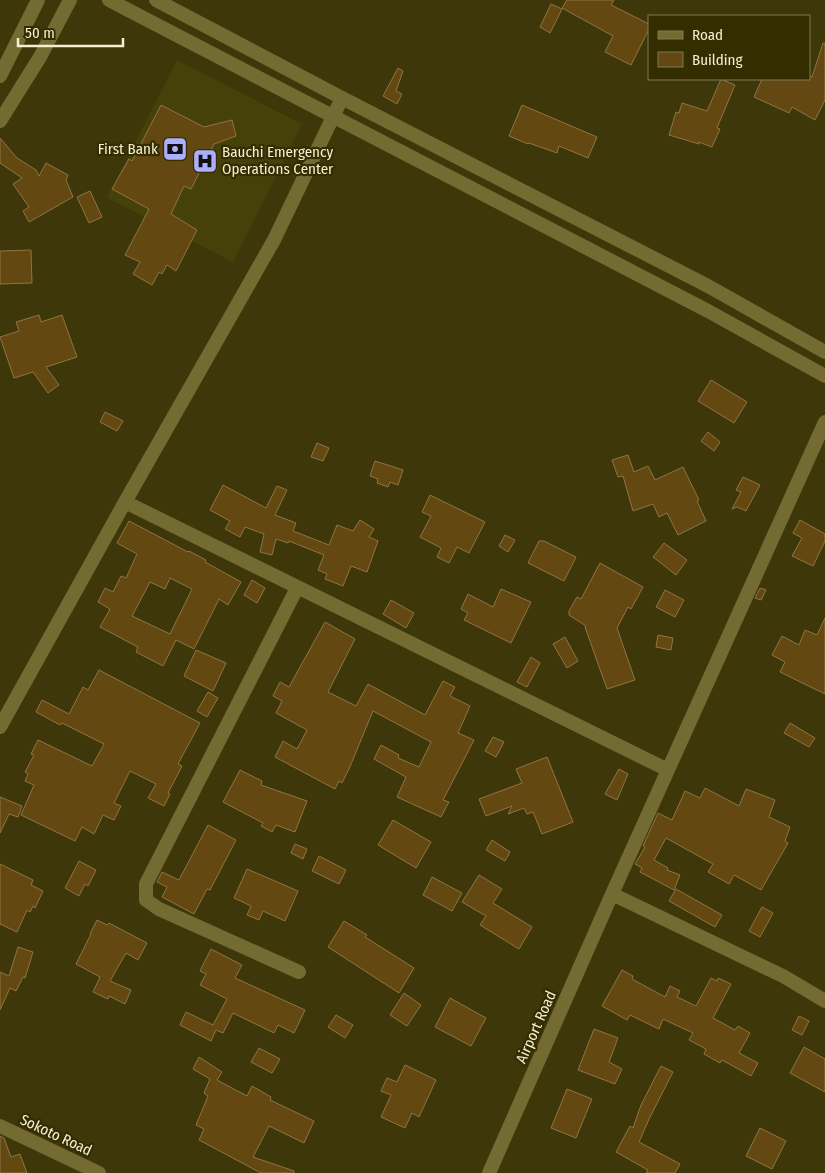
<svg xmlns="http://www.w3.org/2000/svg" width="825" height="1173" viewBox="0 0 825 1173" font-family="'Fira Sans Condensed',sans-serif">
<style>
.built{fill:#464009}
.building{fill:#634811;stroke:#907541;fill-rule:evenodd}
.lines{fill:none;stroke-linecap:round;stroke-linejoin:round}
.minor{stroke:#736b32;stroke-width:14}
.labels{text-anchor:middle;stroke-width:4.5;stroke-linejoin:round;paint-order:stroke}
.poi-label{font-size:15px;fill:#f3f0d2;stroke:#332d00;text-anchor:end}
.street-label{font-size:15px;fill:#f3f0d2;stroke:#332d00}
</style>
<rect width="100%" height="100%" fill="#3d370a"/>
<!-- built -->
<path class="built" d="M177,60L302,124L233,262L107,198Z"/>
<!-- building -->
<path class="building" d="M567,0H614L611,5L649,24V29L631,65L605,52L613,36L562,8Z
M551,4L562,9L550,33L540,27Z
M823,43H825V100L815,120L792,107L789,113L754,97L762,79H809V75L812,77Z
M398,68L403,71L396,91L402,94L397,104L383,96Z
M721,79L735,85L717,128L720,129L712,147L699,142V144L669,135L676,112L679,113L682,103L707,111Z
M161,105L204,127L232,120L236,136L214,144L191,189L184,186L171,214L197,230L176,271L167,265L162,274L159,272L152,285L133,274L140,262L125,255L149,209L112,189L129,159L132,161Z
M522,105L597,137L588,158L559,146L557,153L529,143L528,144L509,136Z
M0,138L17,158L36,170L39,176L46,163L68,175L66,180L73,197L29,222L23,211L29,207L13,184L22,178L0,163Z
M90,191L102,217L89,223L77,197Z
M31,250L32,283L0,284V251Z
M39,315L41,322L62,315L77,357L46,367L59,385L48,393L33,372L14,378L0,337L19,331L16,322Z
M711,380L747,402L734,423L698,401Z
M105,412L123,421L117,431L100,422Z
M708,432L720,442L714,451L701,441Z
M317,443L329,448L323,461L311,457Z
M628,455L634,472L648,466L655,480L683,467L699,500L697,501L706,521L678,535L667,513L659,517L653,504L633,511L623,476L618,477L612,460Z
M375,461L403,470L398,485L390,482L388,487L377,483L378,479L370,476Z
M743,477L760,485L746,511L737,507L732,509L741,492L736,490Z
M223,485L266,508L277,486L287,490L275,515L296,523L293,531L329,545L337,525L353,531L360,520L374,529L369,537L378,541L367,572L351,566L343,586L325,579L327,574L318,570L324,555L289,541L288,543L276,539L272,555L260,552L264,534L245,527L240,537L225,529L230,521L210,510Z
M430,495L485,522L469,553L457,547L449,563L437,557L441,548L420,537L431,516L422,512Z
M800,520L825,534V541L813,566L792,556L802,538L793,533Z
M129,521L188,552L189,551L206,560L205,562L241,582L228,605L219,599L194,649L176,640L163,666L136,652L138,647L100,627L110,609L98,602L105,588L113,592L121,576L126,578L137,554L117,543ZM170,578L192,589L170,634L132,616L150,582L165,589Z
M505,535L515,540L508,552L499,546Z
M539,541H544L576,557L564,581L528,563Z
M664,543L687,560L676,575L653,557Z
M600,563L643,587L631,609L628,607L617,628L635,680L607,689L585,627L586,626L569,615V611L577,597L581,599Z
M252,580L265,588L257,603L244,595Z
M760,588L766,590L761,600L755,598Z
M501,589L531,602L511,643L464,620L468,613L461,609L468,594L493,607Z
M665,590L684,600L675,617L656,607Z
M391,600L414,613L406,628L383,614Z
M825,618V694L780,672L785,662L772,655L782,636L799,645L805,630L817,635Z
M325,622L355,639L328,692L356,706L368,684L425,715L443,681L455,687L450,696L470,706L458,733L474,740L443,800L449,802L441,817L397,797L406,777L374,759L381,745L399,755L398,758L419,767L431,742L373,711L349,769L342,783L339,781L335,789L275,757L283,741L297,749L307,730L276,713L282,701L273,696L280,682L289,687Z
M658,635L673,638L671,650L656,647Z
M565,637L578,661L567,668L553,644Z
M196,650L226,663L213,691L184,676Z
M531,657L540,663L527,687L517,682Z
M99,670L200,723L178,764L182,766L168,793L170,794L164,806L148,798L156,784L130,771L114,803L121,806L114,820L103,815L94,834L82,827L75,841L21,815L34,785L25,781L28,774L25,772L34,755L31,754L38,740L92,766L104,744L62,723L60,725L36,712L42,700L69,714L83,687L88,690Z
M208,692L218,698L207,717L197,711Z
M790,723L815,738L809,747L784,733Z
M493,737L504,742L496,757L485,751Z
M547,757L573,822L542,834L533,812L527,814L524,808L508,814L512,806L486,816L479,799L522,783L516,769Z
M619,769L628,774L617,800L605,794Z
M240,770L262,781L261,785L307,801L295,832L276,825L272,832L261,826L263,823L223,802Z
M705,788L739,806L746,789L775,800L769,817L790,827L785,841L788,843L761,890L734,875L729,884L708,872L713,864L666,838L654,860L668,868L667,870L680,875L674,890L640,872L642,868L635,864L645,847L643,846L658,813L672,820L685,791L700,798Z
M0,797L22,806L18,817L9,814L0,833Z
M393,820L431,842L416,868L378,845Z
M208,825L236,840L210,890L207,889L194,914L162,897L167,887L157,882L162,872L179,880Z
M492,840L510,852L505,861L486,850Z
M295,844L307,849L303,859L291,853Z
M319,856L346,870L339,884L312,871Z
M79,861L96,870L88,886L85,884L79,896L65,888Z
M0,864L33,880L31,885L43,891L35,908L33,906L30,912L27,910L17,932L0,924Z
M247,869L298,891L285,921L263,911L259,920L247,915L251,906L234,898Z
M479,875L502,889L493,903L532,927L519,949L480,925L486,916L462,902Z
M432,877L462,893L452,911L423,895Z
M676,889L722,915L715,927L669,901Z
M762,907L773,913L760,937L749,931Z
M97,920L107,925L109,923L147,943L138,960L126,953L110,981L131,990L125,1004L109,996L108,999L93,992L100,977L76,964L91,934H90Z
M344,921L367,935L365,937L414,968L399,993L328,947Z
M18,947L33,952L25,978L23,977L16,991L10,988L0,1010V972L9,976Z
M211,949L242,965L235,978L305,1010L294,1033L278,1025L274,1033L233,1013L223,1033L216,1030L211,1041L180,1025L186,1012L213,1025L227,999L200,985L206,974L200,971Z
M622,970L633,976L632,979L665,997L670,986L680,991L677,997L696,1006L711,978L717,981L718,978L731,984L713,1018L735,1030L738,1026L750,1033L739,1053L758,1063L751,1076L722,1060L720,1063L704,1054L706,1049L689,1040L693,1033L663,1019L659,1029L630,1015L627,1020L602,1006Z
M404,993L421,1005L407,1026L390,1015Z
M450,998L486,1018L471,1046L435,1027Z
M336,1015L353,1025L345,1038L328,1027Z
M799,1016L809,1021L802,1035L792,1030Z
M594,1029L618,1038L609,1062L622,1069L615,1084L578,1070Z
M804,1047L825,1059V1092L790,1073Z
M259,1048L280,1059L272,1073L251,1062Z
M199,1057L222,1072L217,1080L247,1096L252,1086L271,1097L270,1100L314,1121L304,1143L269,1126L253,1157L294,1171V1173H261L199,1140L204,1129L196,1125L208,1096L204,1093L210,1079L193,1069Z
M405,1065L436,1080L419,1117L412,1113L405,1128L381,1117L391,1095L381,1091L387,1078L397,1082Z
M661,1066L673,1072L649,1119L639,1142L680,1164L675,1173H646L648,1170L616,1152L630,1126L633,1128L641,1105Z
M567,1089L592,1099L576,1138L551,1128Z
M760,1128L786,1141L772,1169L746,1156Z
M0,1136L4,1138L11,1157L20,1154L27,1173H0Z"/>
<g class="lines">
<!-- minor -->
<path class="minor" d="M109,0L708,311L825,376
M156,0L342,98L708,286L825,352
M0,76L38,0
M0,121L40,57L70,0
M125,502L668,770
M297,588L146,884V900L159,909L299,972
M0,727L125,502L274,240L342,98
M612,894L783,976L825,1001
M0,1126L99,1173
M489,1173L612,894L825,422"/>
</g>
<!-- icons -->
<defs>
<symbol id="bank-square" viewBox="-11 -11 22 22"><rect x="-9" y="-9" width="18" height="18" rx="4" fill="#acaffb" stroke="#332d00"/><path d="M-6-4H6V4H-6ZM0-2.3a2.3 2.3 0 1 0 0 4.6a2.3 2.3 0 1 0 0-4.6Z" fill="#111"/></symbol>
<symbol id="hospital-square" viewBox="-11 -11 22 22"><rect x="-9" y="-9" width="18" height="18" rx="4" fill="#acaffb" stroke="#332d00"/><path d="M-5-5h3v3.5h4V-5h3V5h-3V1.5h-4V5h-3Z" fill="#111"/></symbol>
</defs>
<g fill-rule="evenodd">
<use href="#bank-square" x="161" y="135" width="28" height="28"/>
<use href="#hospital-square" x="191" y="147" width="28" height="28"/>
</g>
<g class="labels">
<!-- poi labels -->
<g class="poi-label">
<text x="158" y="154">First Bank</text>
<text x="222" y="157" text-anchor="start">Bauchi Emergency<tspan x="222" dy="17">Operations Center</tspan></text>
</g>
<!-- street labels -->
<g class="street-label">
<text transform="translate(536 1027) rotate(-66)" y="5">Airport Road</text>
<text transform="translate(56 1135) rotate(25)" y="5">Sokoto Road</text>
</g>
</g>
<!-- legend -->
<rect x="648" y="15" width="162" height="65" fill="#332d00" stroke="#807b54"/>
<rect x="658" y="31" width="25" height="8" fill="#736b32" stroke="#807b54"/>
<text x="692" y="40" font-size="15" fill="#f3f0d2">Road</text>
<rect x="658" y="52" width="25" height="15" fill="#634811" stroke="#807b54"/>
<text x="692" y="65" font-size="15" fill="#f3f0d2">Building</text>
<!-- scale -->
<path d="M18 38v8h105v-8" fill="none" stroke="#f3f0d2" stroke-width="2.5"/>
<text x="25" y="38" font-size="15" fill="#f3f0d2" stroke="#332d00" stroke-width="4" paint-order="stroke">50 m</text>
</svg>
